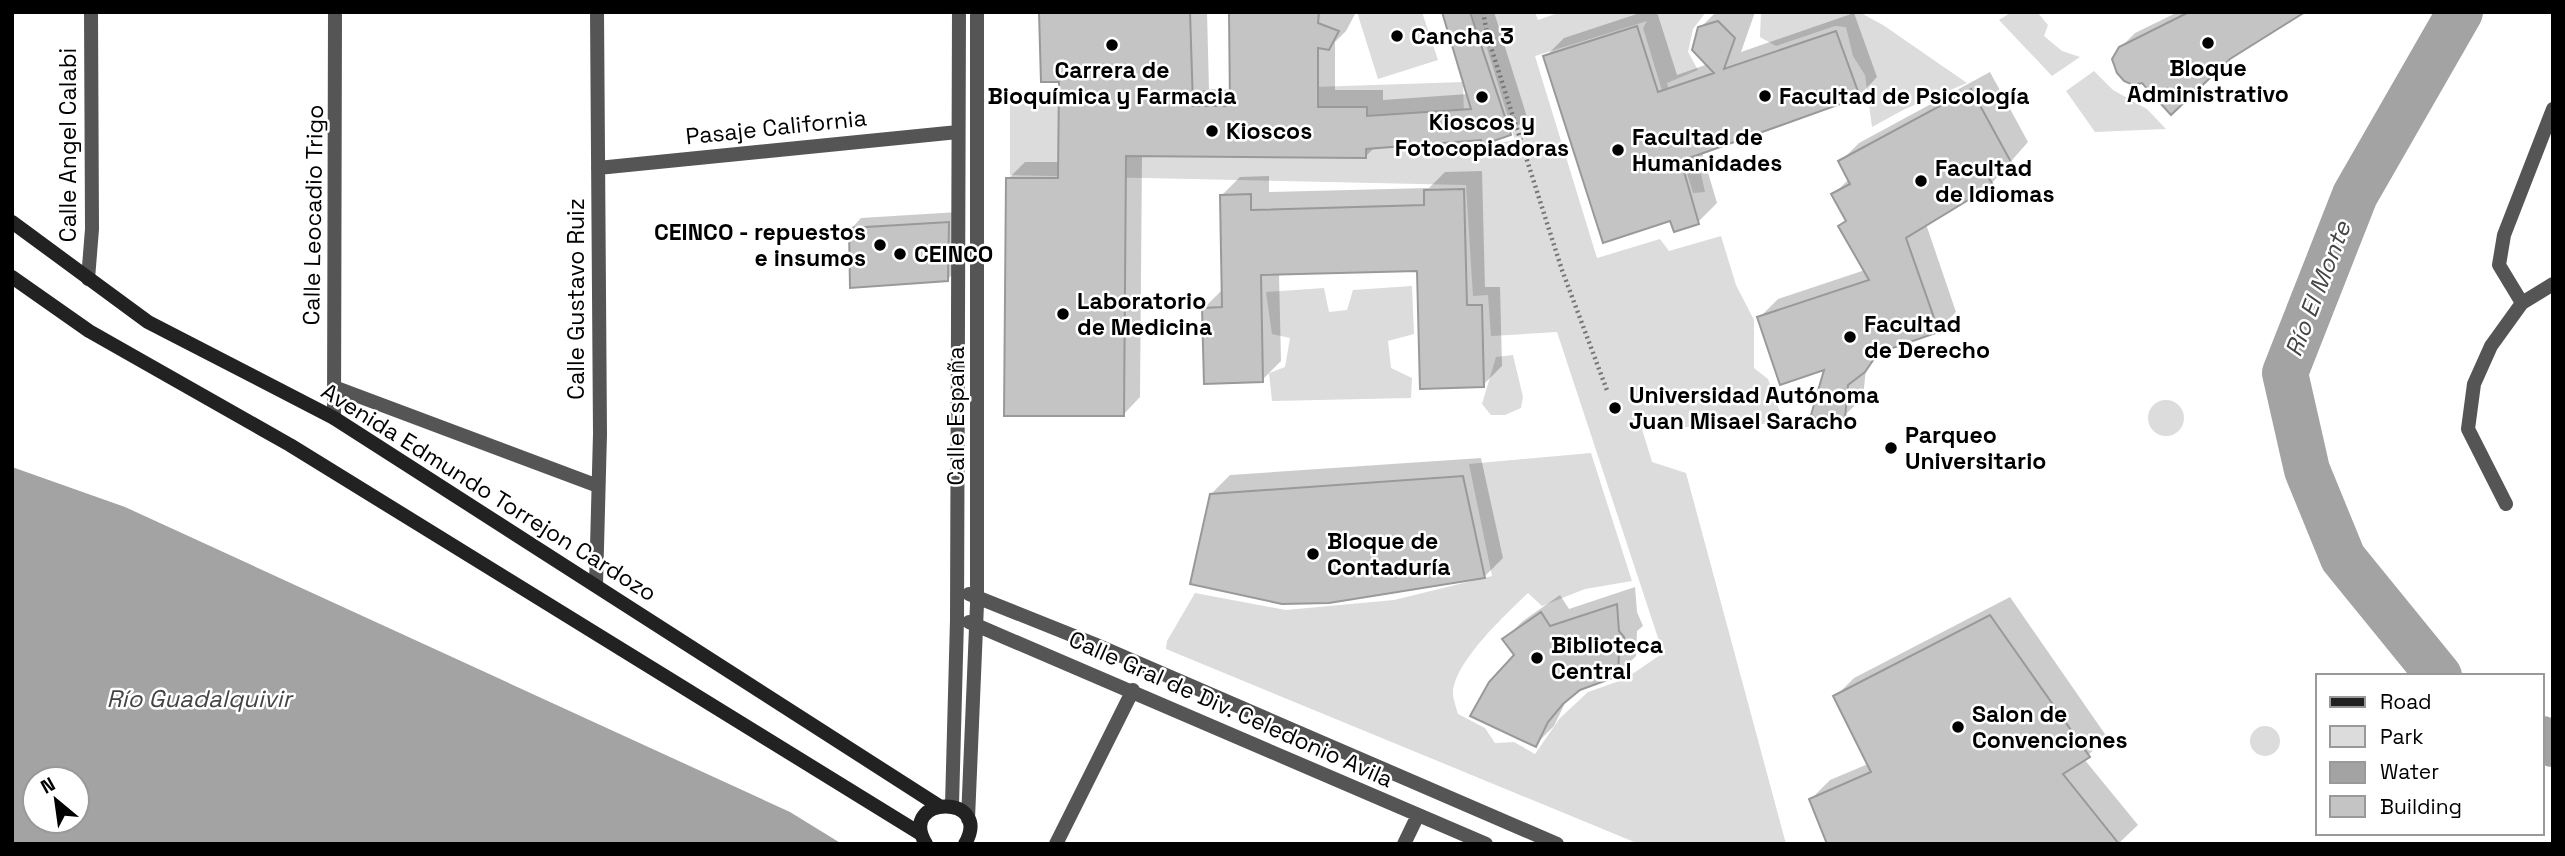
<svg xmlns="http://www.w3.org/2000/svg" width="2565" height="856" viewBox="0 0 2565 856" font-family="'Space Grotesk',sans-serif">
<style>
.green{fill:#dcdcdc}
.water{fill:#a3a3a3;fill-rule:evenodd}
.shadow{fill:#0003}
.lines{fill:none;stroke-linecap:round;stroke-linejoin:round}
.river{stroke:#a3a3a3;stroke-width:46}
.building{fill:#c4c4c4;stroke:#999;stroke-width:2}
.path{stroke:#777;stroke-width:4.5;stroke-dasharray:2 3.5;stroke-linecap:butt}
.street{stroke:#555;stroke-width:14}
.secondary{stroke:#222;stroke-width:14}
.poi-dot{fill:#000;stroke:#fff;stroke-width:2.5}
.labels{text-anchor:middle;stroke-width:5;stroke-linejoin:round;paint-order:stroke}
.poi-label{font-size:23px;font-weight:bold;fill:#000;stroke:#fff;text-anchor:start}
.street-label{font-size:23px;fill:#000;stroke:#fff}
.water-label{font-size:24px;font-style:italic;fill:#444;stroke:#fff}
</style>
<rect width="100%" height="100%" fill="#fff"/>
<!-- green -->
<path class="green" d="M1357,12H1422L1438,60L1378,79Z
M1471,12H1535L1538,20L1561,12H1706L1693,29L1688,52L1698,70L1667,83L1674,110L1693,138L1705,192L1693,193L1643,28L1647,21L1535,56L1597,258L1660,239L1669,251L1721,236L1736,285L1754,320V368L1768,379L1784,423L1642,429L1652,462L1686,473L1786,844H1639L1166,649L1167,641L1195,593L1286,610L1394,600L1492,576L1469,464L1591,453L1632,581L1585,589L1542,606L1528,593C1506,614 1455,661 1453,692C1453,699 1456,707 1458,714L1485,728L1495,743L1514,742L1535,754L1560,718L1588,692L1625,679L1663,653L1557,332L1491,336L1488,295L1473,296L1466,185L1010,175V97L1463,82L1465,149L1515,140L1486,45L1481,46Z
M1761,12H1859L1883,25L1967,83L1905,109L1872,127L1865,75L1853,56L1846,27L1835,26L1776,46L1760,37Z
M2012,12H2037L2048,25L2044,36L2062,51L2080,57L2052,76L1999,20Z
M2094,71L2113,90L2147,109L2166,129L2095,132L2066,91Z
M1412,286L1414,334L1388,341L1391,368L1412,378L1411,398L1272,401L1269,373L1285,367L1290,338L1272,334L1266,292L1324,288L1329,312L1347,310L1353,290Z
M1513,355L1523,397L1521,408L1505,415H1491L1482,404L1496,357Z
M2148 418a18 18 0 1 1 36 0a18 18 0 1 1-36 0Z
M2250 741a15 15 0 1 1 30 0a15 15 0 1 1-30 0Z"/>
<!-- water -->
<path class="water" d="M12,467L125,507L790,812L842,844H12ZM35,779H77V821H35Z"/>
<!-- shadow -->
<path class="shadow" d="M1041,12H1207L1209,89L1231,90V12H1351L1355,14L1346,31L1335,42V90H1383V100L1468,94L1444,12H1494L1527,117L1510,134L1375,147L1366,156L1142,155L1140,397L1123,415L1008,179L1025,162H1060V80Z
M1643,12H1657L1677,75L1708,64L1700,28L1716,12H1755L1741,52L1854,13L1877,77L1859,96L1702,152L1717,203L1698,222L1671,219L1545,57L1564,38Z
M2178,12H2302L2120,48L2135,33Z
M1990,72L2028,142L1991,184L1926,224L1956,312L1938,330L1885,348L1866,369L1863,397L1844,416L1827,367L1759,318L1778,299L1865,270L1840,226L1847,219L1833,195L1849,179L1840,162L1859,143Z
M1482,171L1485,287H1500L1502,366L1483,385L1419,269L1279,273L1281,361L1262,380L1204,308L1223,289L1221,196L1240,177L1269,176V192L1429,188L1445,172Z
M958,212V268L948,279L851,229L861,218Z
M1481,458L1503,558L1484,577L1211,494L1230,475Z
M1635,587L1637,612L1643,626L1637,631L1636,656L1617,675L1580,688L1566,701L1554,726L1535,745L1516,655L1504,639L1523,621L1560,595L1569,609Z
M2010,597L2107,737L2084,759L2138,825L2119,843L1829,844L1811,799L1830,780L1868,764L1835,697L1854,678Z"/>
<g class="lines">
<!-- river -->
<path class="river" d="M2439,676L2343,558L2307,470L2285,373L2355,195L2460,12
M2542,739L2553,744"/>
</g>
<!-- building -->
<path class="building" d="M1039,12H1190L1193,106H1230L1229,12H1319L1318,23L1339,31L1329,50L1318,48V107H1367V116L1471,109L1442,12H1470L1511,135L1482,145L1481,140L1366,149V158L1126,156L1124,416H1004L1006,178H1058L1059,82H1041Z
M2189,12H2305L2230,59L2171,115L2142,83L2133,85L2124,81L2117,73L2112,59L2119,47Z
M1718,21L1735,38L1724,69L1836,31L1860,97L1681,161L1699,224L1674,232L1670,221L1603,243L1543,56L1637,26L1658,92L1714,73L1692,50L1698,27Z
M1971,89L2011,162L1987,175L1993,185L1906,238L1939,332L1878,353L1865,372L1848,385L1845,418L1826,425L1811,415L1824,370L1780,385L1757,317L1869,280L1838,226L1846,221L1831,194L1850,184L1838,161Z
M1464,189L1467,305H1482L1484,387L1420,389L1417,271L1261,275L1263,382L1204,384L1202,308L1222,307L1220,195L1251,194V210L1424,205V190Z
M949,222L948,281L850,288L849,228Z
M1463,476L1485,578L1329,603L1282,604L1190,584L1210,494Z
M1617,604L1619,631L1624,637L1625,646L1619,651L1618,676L1580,690L1563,704L1548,722L1536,747L1470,716L1489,682L1514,655L1502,639L1541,612L1550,626Z
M1990,615L2090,757L2063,774L2119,844H1827L1809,799L1871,772L1833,696Z"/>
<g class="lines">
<!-- path -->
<path class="path" d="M1483,12L1488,38L1562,270L1608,393"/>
<!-- street -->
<path class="street" d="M598,168L958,132
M88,279L92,229L91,12
M2522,303L2553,284
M334,387L598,486
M334,418L335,12
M2506,504L2468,429L2474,384L2491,346L2522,303L2499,265L2504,235L2553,109
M596,585L600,434L597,12
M969,594L1094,644L1557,844
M969,622L1486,844
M952,805L957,620L959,12
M968,819L977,604V12
M1056,844L1133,690
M1404,844L1418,815"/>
<!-- secondary -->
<path class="secondary" d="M12,222L148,322L334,418L939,806
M12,277L89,331L290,445L921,834
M926,844C896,795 994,793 965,844"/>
</g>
<!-- markers -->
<g class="poi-dot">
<circle cx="1397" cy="36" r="7"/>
<circle cx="2208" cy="43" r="7"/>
<circle cx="1112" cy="45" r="7"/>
<circle cx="1765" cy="96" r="7"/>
<circle cx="1482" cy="97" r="7"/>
<circle cx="1212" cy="131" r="7"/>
<circle cx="1618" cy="150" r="7"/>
<circle cx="1921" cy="181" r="7"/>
<circle cx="880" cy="245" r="7"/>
<circle cx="900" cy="254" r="7"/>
<circle cx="1063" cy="314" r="7"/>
<circle cx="1850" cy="337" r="7"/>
<circle cx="1615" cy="408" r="7"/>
<circle cx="1891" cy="448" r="7"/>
<circle cx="1313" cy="554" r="7"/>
<circle cx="1537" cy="658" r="7"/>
<circle cx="1958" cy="727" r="7"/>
</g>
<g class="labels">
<!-- poi labels -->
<g class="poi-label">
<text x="1411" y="44">Cancha 3</text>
<text x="2208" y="76" text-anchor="middle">Bloque<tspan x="2208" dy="26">Administrativo</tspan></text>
<text x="1112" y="78" text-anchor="middle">Carrera de<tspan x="1112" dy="26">Bioquímica y Farmacia</tspan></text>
<text x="1779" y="104">Facultad de Psicología</text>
<text x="1482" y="130" text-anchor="middle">Kioscos y<tspan x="1482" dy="26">Fotocopiadoras</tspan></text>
<text x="1226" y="139">Kioscos</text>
<text x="1632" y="145">Facultad de<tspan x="1632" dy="26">Humanidades</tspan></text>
<text x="1935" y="176">Facultad<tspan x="1935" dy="26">de Idiomas</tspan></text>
<text x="866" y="240" text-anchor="end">CEINCO - repuestos<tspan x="866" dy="26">e insumos</tspan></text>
<text x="914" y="262">CEINCO</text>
<text x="1077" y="309">Laboratorio<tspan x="1077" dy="26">de Medicina</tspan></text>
<text x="1864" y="332">Facultad<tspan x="1864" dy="26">de Derecho</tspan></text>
<text x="1629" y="403">Universidad Autónoma<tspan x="1629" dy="26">Juan Misael Saracho</tspan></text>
<text x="1905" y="443">Parqueo<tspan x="1905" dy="26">Universitario</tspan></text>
<text x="1327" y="549">Bloque de<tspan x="1327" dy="26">Contaduría</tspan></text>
<text x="1551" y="653">Biblioteca<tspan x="1551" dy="26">Central</tspan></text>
<text x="1972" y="722">Salon de<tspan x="1972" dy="26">Convenciones</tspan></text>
</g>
<!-- street labels -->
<g class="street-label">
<text transform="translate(776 127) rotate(-6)" y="8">Pasaje California</text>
<text transform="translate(68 145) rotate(-90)" y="8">Calle Angel Calabi</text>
<text transform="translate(313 215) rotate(-89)" y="8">Calle Leocadio Trigo</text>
<text transform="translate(576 299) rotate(-90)" y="8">Calle Gustavo Ruiz</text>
<text transform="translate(956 416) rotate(-90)" y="8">Calle España</text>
<text transform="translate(489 492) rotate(32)" y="8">Avenida Edmundo Torrejon Cardozo</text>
<text transform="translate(1231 709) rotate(24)" y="8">Calle Gral de Div. Celedonio Avila</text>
</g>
<!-- water labels -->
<g class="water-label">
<text transform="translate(2318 289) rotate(-69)" y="8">Río El Monte</text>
<text x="199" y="707">Río Guadalquivir</text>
</g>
</g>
<!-- border -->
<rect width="2565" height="856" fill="none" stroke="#000000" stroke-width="28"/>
<!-- legend -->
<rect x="2316" y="674" width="228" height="161" fill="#ffffff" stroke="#999999" stroke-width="2"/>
<rect x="2330" y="697" width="35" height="10" fill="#222222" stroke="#999999" stroke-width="2"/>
<text x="2380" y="709" font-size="21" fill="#000000">Road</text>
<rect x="2330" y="726" width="35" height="21" fill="#dcdcdc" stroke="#999999" stroke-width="2"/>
<text x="2380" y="744" font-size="21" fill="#000000">Park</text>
<rect x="2330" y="762" width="35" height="21" fill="#a3a3a3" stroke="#999999" stroke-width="2"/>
<text x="2380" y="779" font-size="21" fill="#000000">Water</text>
<rect x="2330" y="796" width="35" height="21" fill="#c4c4c4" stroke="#999999" stroke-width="2"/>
<text x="2380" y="814" font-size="21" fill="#000000">Building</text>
<!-- north arrow -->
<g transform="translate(56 800) rotate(331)"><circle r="33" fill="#ffffff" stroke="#999999" stroke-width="2"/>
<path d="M0-5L12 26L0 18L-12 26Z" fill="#000000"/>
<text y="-10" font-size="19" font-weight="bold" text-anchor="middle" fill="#000000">N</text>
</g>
</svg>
